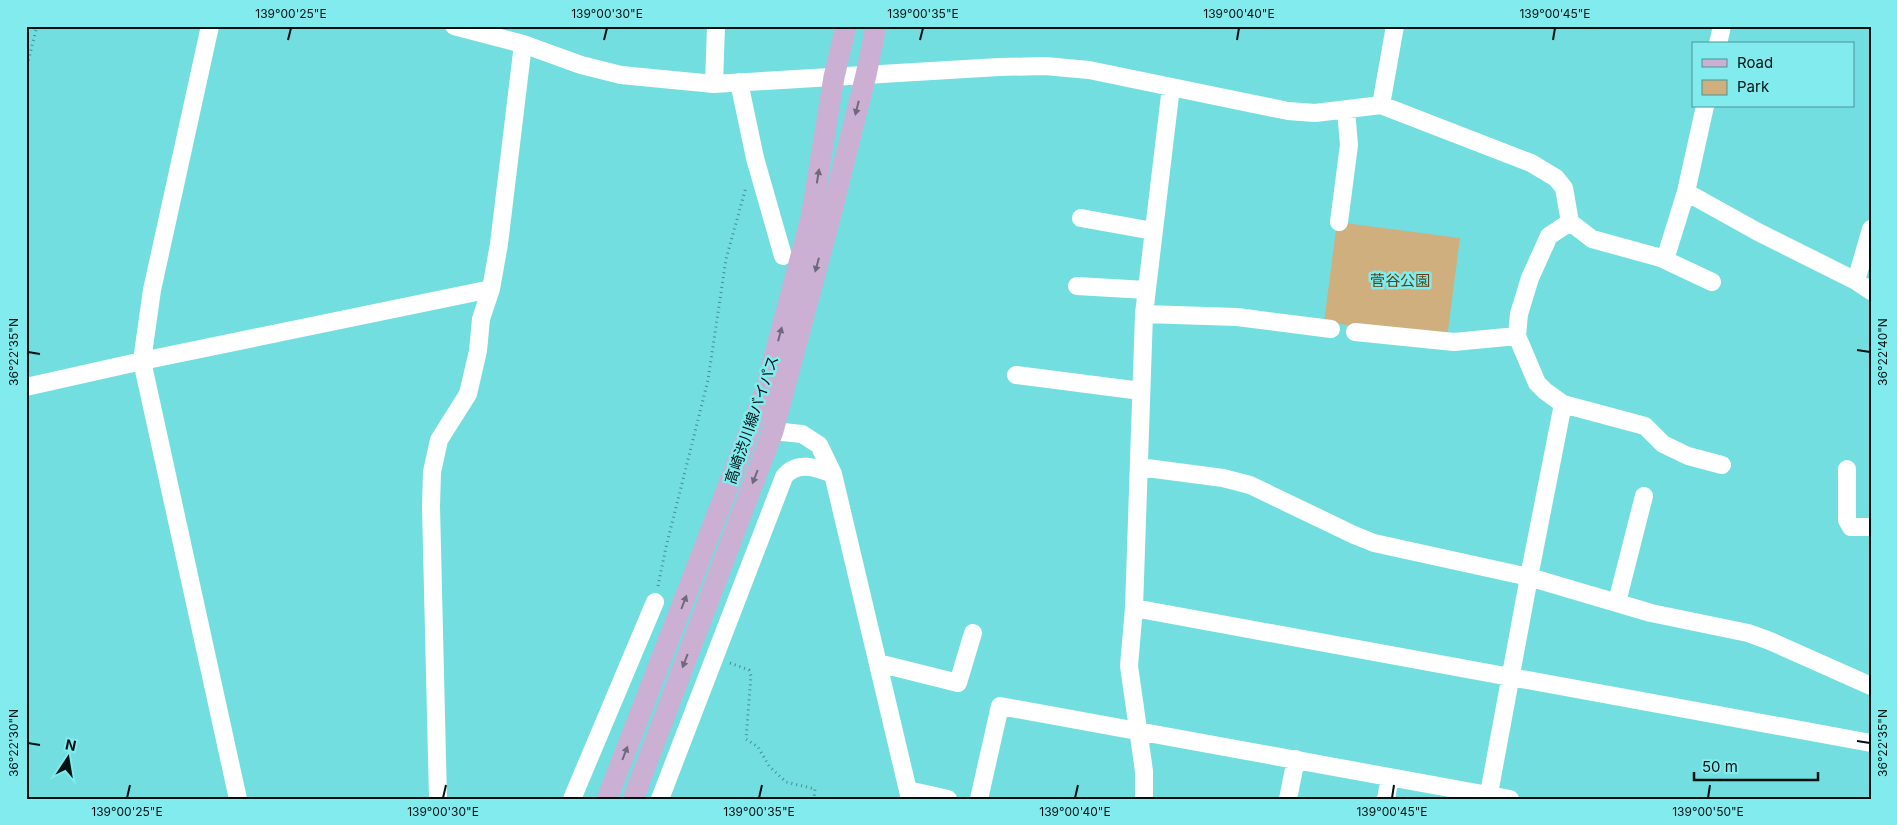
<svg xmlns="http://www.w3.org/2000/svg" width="1897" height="825" viewBox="0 0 1897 825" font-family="Inter,'Noto Sans JP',sans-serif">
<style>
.green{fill:#d0af7e}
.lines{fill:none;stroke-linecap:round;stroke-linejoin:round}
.path{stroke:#458c8e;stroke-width:3;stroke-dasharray:1 4;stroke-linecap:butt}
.minor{stroke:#fff;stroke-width:18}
.major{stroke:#cbb0d4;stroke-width:21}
.oneway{fill:#70687d}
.ticks{fill:none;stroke:#001112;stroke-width:2}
.labels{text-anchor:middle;stroke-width:5;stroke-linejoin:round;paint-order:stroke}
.park-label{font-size:15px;fill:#5b4113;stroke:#81ebed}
.street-label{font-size:15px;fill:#001112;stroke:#81ebed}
.neatline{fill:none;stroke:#001112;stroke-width:2}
.ticks-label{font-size:12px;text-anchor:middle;fill:#001112}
</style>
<rect width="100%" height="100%" fill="#73dee0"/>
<!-- green -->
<path class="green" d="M1337,222L1460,238L1447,338L1324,322Z"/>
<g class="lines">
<!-- path -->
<path class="path" d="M26,70L37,26
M658,586L666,547L708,380L726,259L746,187
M730,663L749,670L751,676L746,739L758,747L769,766L786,782L815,789L814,799"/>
<!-- minor -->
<path class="minor" d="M210,26L152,290L142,361L238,799
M454,26L523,44L581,65L621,75L714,84L999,67L1045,66L1089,70L1288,111L1315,113L1381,105L1531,163L1556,178L1564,188L1570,222L1549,236L1530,278L1519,314L1517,336L1537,383L1545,391L1563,404L1645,426L1663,444L1688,456L1722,465
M1718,44L1722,26
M739,82L755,158L783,256
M714,84L716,26
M1381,105L1395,26
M1686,192L1758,232L1856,281L1871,291
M1081,218L1153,231
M1339,222L1349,145L1346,110
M1570,222L1592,239L1661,258L1667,253L1686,192L1705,106
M1661,258L1712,282
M1856,281L1871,229
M1077,286L1146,290
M1144,314L1237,317L1331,329
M1355,332L1454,342L1517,336
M1016,375L1141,391
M26,387L142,361L491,289
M1563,404L1529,577L1651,613L1748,633L1770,641L1871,686
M773,431L802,434L819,445L833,474L910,799
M1139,467L1223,478L1250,485L1354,535L1374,543L1529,577L1488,799
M1847,469V520L1851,527H1871
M1617,602L1644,496
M1134,608L1871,743
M878,663L958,683L973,633
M908,790L948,799
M438,799L431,506L432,472L439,440L468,394L478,351L481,319L491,289L499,244L523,44
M572,799L655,602
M660,799L784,477C797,460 817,468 833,474
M979,799L1000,706L1510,799
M1144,799V771L1129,666L1134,608L1144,314L1171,87
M1288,799L1296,759
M1386,799L1390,777"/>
<!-- major -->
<path class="major" d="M607,799L766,388L811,218L834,77L846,26
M633,799L773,431L829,222L866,75L876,26"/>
</g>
<!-- one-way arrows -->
<defs><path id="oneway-solid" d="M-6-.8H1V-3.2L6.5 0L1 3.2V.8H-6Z" transform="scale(1.25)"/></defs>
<g class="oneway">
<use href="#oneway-solid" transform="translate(857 108) rotate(104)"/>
<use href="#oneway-solid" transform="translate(818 176) rotate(-81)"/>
<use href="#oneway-solid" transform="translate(817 265) rotate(105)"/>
<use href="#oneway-solid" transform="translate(780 334) rotate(-75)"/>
<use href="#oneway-solid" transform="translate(755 477) rotate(111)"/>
<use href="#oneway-solid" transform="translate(684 602) rotate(-69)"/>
<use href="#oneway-solid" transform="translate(685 661) rotate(111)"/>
<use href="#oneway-solid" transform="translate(625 753) rotate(-69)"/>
</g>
<!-- ticks -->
<path class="ticks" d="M288,40L291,28M604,40L607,28M920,40L923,28M1237,40L1239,28M1553,40L1555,28M1857,350L1870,352M28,352L40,354M1857,741L1870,743M28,743L40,745M127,798L130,785M443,798L446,785M759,798L762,785M1075,798L1078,785M1392,798L1394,785M1708,798L1710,785"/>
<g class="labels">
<!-- park labels -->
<g class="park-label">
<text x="1400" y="286">菅谷公園</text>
</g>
<!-- street labels -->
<g class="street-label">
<text transform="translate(752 420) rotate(-71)" y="5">高崎渋川線バイパス</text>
</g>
</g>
<!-- border -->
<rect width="1897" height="825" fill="none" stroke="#81ebed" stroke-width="55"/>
<!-- legend -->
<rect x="1692" y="42" width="162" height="65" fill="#81ebed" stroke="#4d9495"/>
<rect x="1702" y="59" width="25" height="8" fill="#cbb0d4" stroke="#4d9495"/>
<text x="1737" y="68" font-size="15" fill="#001112">Road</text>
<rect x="1702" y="80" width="25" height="15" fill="#d0af7e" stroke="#4d9495"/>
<text x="1737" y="92" font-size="15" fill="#001112">Park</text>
<!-- north arrow -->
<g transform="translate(68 758) rotate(12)" stroke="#81ebed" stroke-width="4" paint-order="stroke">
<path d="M0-4L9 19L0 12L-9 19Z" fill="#001112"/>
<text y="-8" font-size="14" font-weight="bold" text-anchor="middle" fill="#001112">N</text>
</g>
<!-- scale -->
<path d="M1694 772v8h124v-8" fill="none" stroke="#001112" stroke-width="2.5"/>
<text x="1702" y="772" font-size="15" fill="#001112" stroke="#81ebed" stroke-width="4" paint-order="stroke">50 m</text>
<rect x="28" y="28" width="1842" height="770" class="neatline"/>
<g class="ticks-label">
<text x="291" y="18">139°00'25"E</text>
<text x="607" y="18">139°00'30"E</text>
<text x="923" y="18">139°00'35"E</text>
<text x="1239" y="18">139°00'40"E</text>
<text x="1555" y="18">139°00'45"E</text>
<text transform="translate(14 352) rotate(-90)" y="4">36°22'35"N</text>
<text transform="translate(1883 352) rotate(-90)" y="4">36°22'40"N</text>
<text transform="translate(14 743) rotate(-90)" y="4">36°22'30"N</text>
<text transform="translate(1883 743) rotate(-90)" y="4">36°22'35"N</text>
<text x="127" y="816">139°00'25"E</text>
<text x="443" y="816">139°00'30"E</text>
<text x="759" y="816">139°00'35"E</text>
<text x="1075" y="816">139°00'40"E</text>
<text x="1392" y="816">139°00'45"E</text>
<text x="1708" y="816">139°00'50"E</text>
</g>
</svg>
